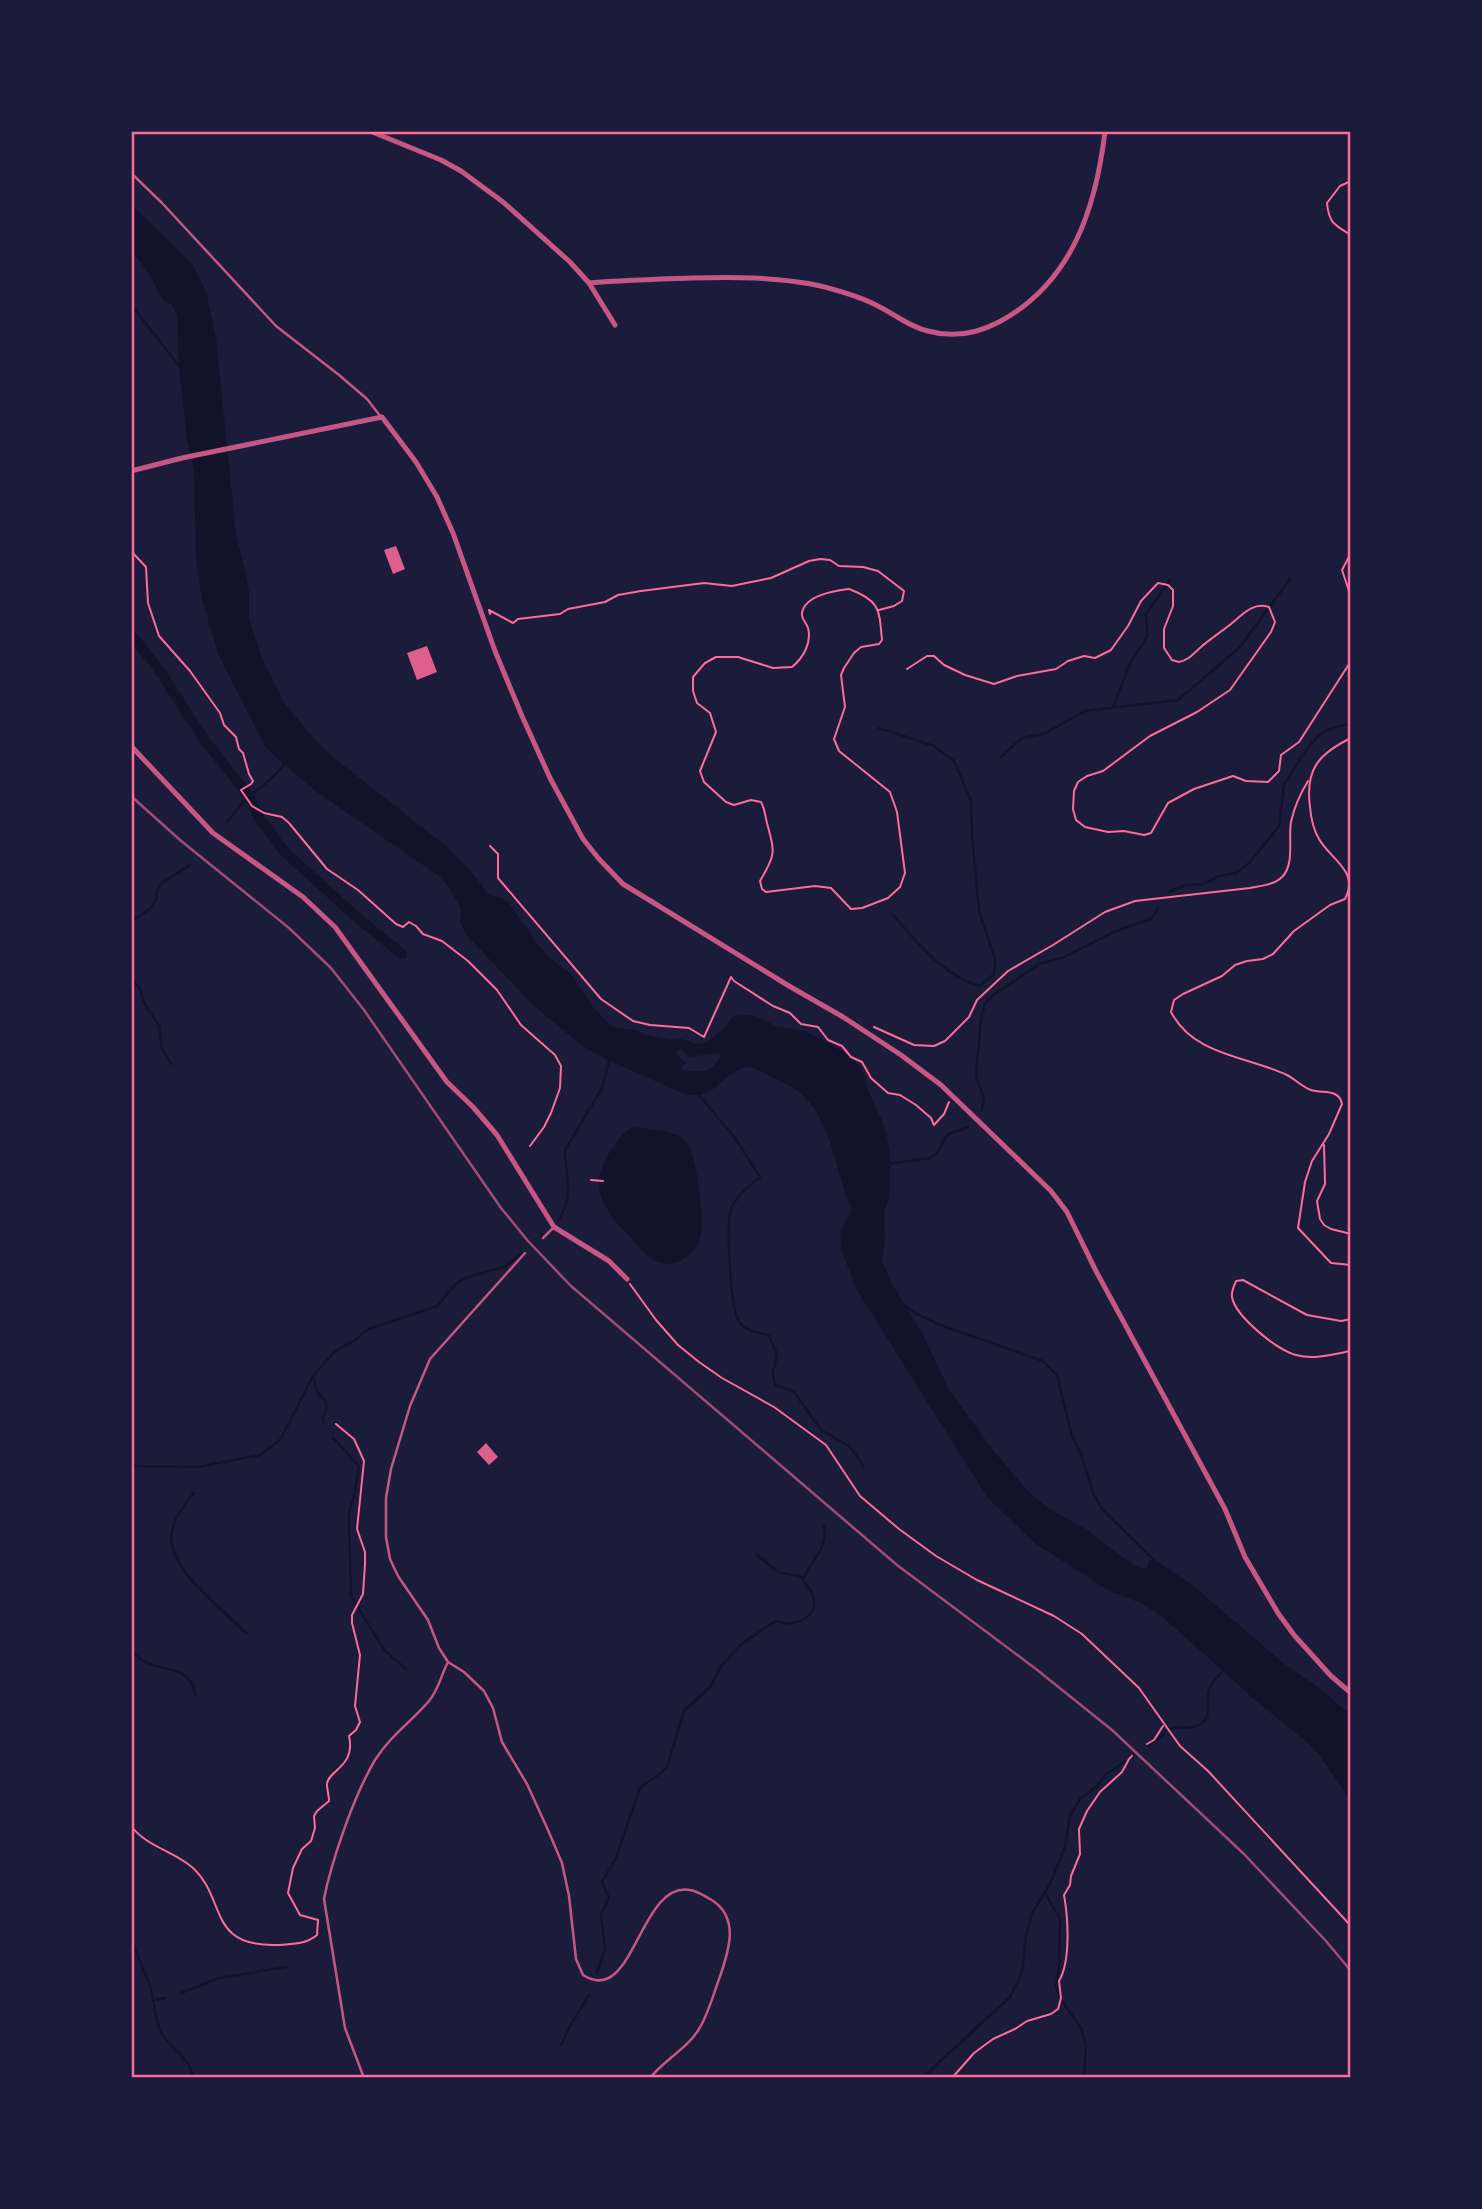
<svg xmlns="http://www.w3.org/2000/svg" width="1482" height="2209" viewBox="0 0 1482 2209" font-family="'IBM Plex Sans',sans-serif">
<style>
.water{fill:#12122b;fill-rule:evenodd}
.lines{fill:none;stroke-linecap:round;stroke-linejoin:round}
.stream{stroke:#12122b;stroke-width:2.5}
.canal{stroke:#12122b;stroke-width:10}
.building{fill:#dd5f8e}
.path{stroke:#ff6b9d;stroke-width:2}
.service{stroke:#c65784;stroke-width:2.5}
.minor{stroke:#c65784;stroke-width:5}
.rail{stroke:#a44b75;stroke-width:2.5}
.neatline{fill:none;stroke:#ff6b9d;stroke-width:2.5}
</style>
<rect width="100%" height="100%" fill="#1b1b3a"/>
<!-- water -->
<path class="water" d="M131,204L193,265L206,292L216,338L236,535L246,574L249,592V618L253,631L261,656L285,704L317,742L334,758L446,846L470,870L489,895L502,898L511,906L538,945L552,960L571,974L593,1007L609,1024L616,1028L635,1030L646,1035L670,1040L681,1039L697,1044L705,1043L724,1029L733,1016L752,1015L778,1027L805,1031L844,1052L857,1063L863,1072L869,1093L884,1125L890,1150V1184L889,1198L884,1213L885,1241L882,1261L893,1286L922,1333L949,1390L996,1454L1030,1493L1049,1509L1086,1529L1122,1557L1141,1569L1147,1568L1149,1561L1154,1559L1191,1584L1283,1663L1318,1687L1351,1715V1801L1320,1756L1308,1743L1254,1699L1164,1618L1143,1604L1108,1590L1036,1544L987,1497L857,1290L842,1252L840,1238L842,1227L851,1213V1207C834,1169 832,1114 794,1088C786,1083 777,1080 770,1076C760,1070 750,1064 740,1069C716,1079 715,1101 684,1094L600,1056L581,1045L531,1003L466,934L460,923L461,908L448,886L439,876L317,792L281,762L265,746L218,654L202,599L196,559L194,470L187,439L179,368L177,315L171,304L163,300L158,293L152,277L131,250ZM678,1049L682,1050L689,1057L717,1053L722,1056C705,1077 705,1070 683,1071L681,1067L686,1063L675,1054Z
M634,1127C647,1129 676,1131 685,1140C697,1151 704,1217 701,1234C698,1252 677,1270 658,1262C647,1258 638,1246 630,1237C603,1209 586,1185 612,1149C618,1140 623,1131 634,1127Z"/>
<g class="lines">
<!-- stream -->
<path class="stream" d="M131,305L180,367
M1113,707L1130,663L1147,637L1146,614L1170,580
M879,728L934,746L954,761L971,801L972,834L979,911L995,959L994,974L980,986C945,977 916,941 893,915
M1001,757L1022,738L1044,734L1085,711L1178,700L1240,647L1290,579
M227,822L245,800L273,777L286,763
M1170,891L1186,885L1204,884L1219,876L1236,873L1249,863L1279,826L1284,785L1302,756L1317,737L1327,730L1351,723
M131,922L151,908L156,900L157,890L162,883L190,865
M131,979L140,989L145,1004L159,1026L162,1048L171,1064
M698,1094L735,1138L760,1177C750,1186 735,1197 731,1209C726,1224 730,1311 740,1323C747,1332 760,1332 769,1336L777,1354L773,1373L775,1385L794,1392L821,1430L849,1446L858,1457L863,1466
M982,1110L984,1098L976,1076L981,1019L985,1004L992,996L1039,964L1062,958L1116,931L1151,919L1158,908
M888,1164L930,1158L937,1153L947,1135L968,1127
M568,1189L565,1150L602,1088L610,1057
M558,1221L566,1205L568,1192
M541,1233L543,1235L542,1237
M903,1304L917,1314L940,1325L1043,1361L1057,1375L1072,1436L1081,1454L1093,1493L1102,1509L1155,1561
M313,1376L317,1391L326,1402L327,1407L323,1417L324,1422
M333,1438L359,1466L354,1496L349,1513L351,1596L384,1650L406,1669
M131,1466L198,1467L260,1455L280,1440L313,1376L335,1351L354,1341L368,1329L437,1306L455,1285L465,1278L504,1267L524,1252
M194,1493C185,1503 175,1517 172,1531C164,1567 223,1609 246,1633
M757,1555L778,1572L804,1577
M131,1651C137,1656 142,1662 150,1664C170,1671 191,1668 195,1694
M1170,1729C1181,1725 1192,1731 1202,1723C1213,1715 1204,1698 1210,1687C1213,1680 1219,1675 1224,1670
M1149,1746L1165,1733
M1045,1893L1060,1919L1059,1967L1056,1986L1061,2000L1081,2028L1086,2044L1084,2078
M131,1939C137,1955 144,1970 150,1986C155,2001 154,2020 162,2034C171,2050 191,2058 193,2078
M597,1972L605,1949L601,1915L609,1898L602,1882L616,1858L639,1790C647,1780 659,1777 667,1767L684,1711L710,1687L721,1666L743,1643L772,1623L777,1621C792,1628 816,1619 814,1600C814,1593 807,1586 803,1580C810,1561 829,1548 824,1526
M181,1993L219,1978L286,1967
M153,2000L165,1998
M561,2045L570,2026L589,1995
M922,2078L1010,1997L1022,1972L1026,1936L1032,1913L1050,1884L1065,1847L1070,1816L1080,1799L1096,1787L1106,1774L1133,1757"/>
<!-- canal -->
<path class="canal" d="M131,635L155,664L206,742L249,796L260,819L284,851L354,915L402,954"/>
</g>
<!-- building -->
<path class="building" d="M396,546L405,569L393,574L384,550Z
M427,646L437,672L417,680L407,653Z
M486,1443L498,1457L489,1465L477,1452Z"/>
<g class="lines">
<!-- path -->
<path class="path" d="M1351,181L1340,186L1327,203C1329,224 1335,225 1351,235
M131,551L146,567L148,603L159,636L190,671L220,713L224,725L236,737L239,749L243,753L249,774L253,781L251,784L241,790L252,806L264,813L282,817L289,823L327,869L358,890L396,924L403,927L409,922L416,926L423,934L442,941L468,961L497,990L521,1025L555,1055L561,1066L560,1088L551,1113L544,1127L530,1146
M1351,553L1342,570L1351,597
M849,589C881,601 879,610 882,640L879,644L861,647L854,653L844,668L841,675L845,707L834,739L839,751L890,792L897,812L905,873L900,887L888,898L862,908L851,909L831,888L815,886L766,892L762,889L760,881C776,854 775,853 767,823C765,816 765,809 761,802L751,800L734,805L726,802L704,782L700,771L716,732L710,713L697,703L693,691V677L705,663L716,657H738L773,668L792,667C803,658 812,643 808,628C806,622 801,619 802,613C805,595 835,591 849,589Z
M490,614L489,610L513,623L518,619L560,614L568,609L605,602L618,595L641,591L704,583L732,586L751,582L771,578L809,561L820,559L830,560L839,566L863,567L878,571L904,591L902,601L894,606L879,610
M907,669L927,656H934L944,665L965,675L994,684L1017,676L1056,669L1068,661L1084,656L1095,658L1111,650L1128,626L1141,601L1158,583L1168,585L1173,590V606L1164,629V648L1172,660L1179,662C1189,660 1193,654 1201,647C1209,640 1218,634 1227,627C1240,618 1251,601 1269,607L1275,622L1271,632L1230,690L1197,712L1150,736L1103,771L1087,776L1078,782L1074,791L1073,809L1076,820L1085,827L1108,832L1124,831L1144,835L1151,833L1168,803L1194,789L1233,776L1246,781L1268,782L1279,771L1281,755L1299,742L1351,661
M1351,738C1318,754 1305,770 1310,807C1311,818 1313,829 1319,839C1330,859 1360,871 1345,899L1330,905L1294,931L1273,954L1263,959L1247,961L1235,965L1222,976L1183,994L1174,1000L1171,1012C1194,1056 1247,1056 1287,1075C1295,1079 1302,1087 1311,1090C1322,1094 1339,1088 1342,1104L1329,1134L1312,1161L1305,1182L1298,1228L1331,1263L1351,1265
M490,846L498,854V878L601,999L633,1021L650,1025L689,1028L704,1037L731,977L734,981L773,1006L790,1013L801,1024L818,1027L828,1040L842,1046L851,1057L862,1062L871,1078L888,1093L900,1095L916,1105L931,1118L934,1125L944,1114L949,1102
M874,1027L914,1045L934,1046L945,1041L969,1017L977,1000L1008,971L1053,945L1105,912L1135,901L1250,888C1260,886 1274,885 1282,877C1295,864 1288,839 1291,822C1294,808 1300,794 1308,781
M1324,1145L1325,1184L1317,1201L1320,1219L1324,1225L1331,1229L1351,1234
M591,1180L603,1181
M630,1284L656,1320L678,1345L699,1362L722,1378L774,1407L826,1445L860,1496L899,1529L936,1556L977,1580L1054,1616L1082,1634L1139,1688L1180,1746L1208,1771L1351,1926
M1351,1319L1341,1321L1307,1315L1243,1280L1236,1281C1234,1286 1231,1292 1232,1297C1235,1316 1278,1351 1296,1355C1315,1360 1333,1354 1351,1351
M1147,1744L1154,1740L1163,1726
M131,1826C147,1847 174,1851 193,1868C227,1900 207,1946 276,1945C291,1944 305,1945 317,1935L318,1920L300,1915L288,1893L293,1868L302,1849L311,1841L315,1828L314,1816L317,1811L329,1801C329,1796 327,1789 327,1784C328,1770 356,1767 349,1736L356,1730L360,1722L355,1706L360,1655L352,1623V1615L363,1594L365,1564V1552L357,1529L364,1461L354,1439L336,1424
M952,2078L974,2053L993,2039L1015,2029L1027,2021L1051,2014L1058,2009L1061,1998L1059,1981C1071,1961 1068,1917 1064,1895L1070,1885L1071,1876L1080,1854L1079,1829L1087,1811L1100,1792L1122,1772L1129,1759L1132,1756"/>
<!-- service -->
<path class="service" d="M131,173L162,203L276,326L339,375L367,399L381,417
M543,1238L553,1228
M525,1253L430,1359L410,1406L391,1469L386,1498V1537L390,1559L398,1576L428,1620L439,1648L448,1662L464,1672L484,1691L493,1708L502,1742L527,1784L548,1830L562,1863L569,1896L576,1959L583,1975C634,2008 639,1881 690,1890C697,1891 703,1895 710,1899C743,1918 727,1956 717,1985C712,1999 707,2016 699,2029C687,2049 664,2060 650,2078
M364,2078L345,2028L324,1899L327,1885C337,1846 355,1794 375,1760C390,1736 412,1721 429,1701C439,1689 441,1675 448,1662"/>
<!-- minor -->
<path class="minor" d="M370,131L441,160L461,171L503,202L570,262L589,283L615,325
M589,283C624,280 659,279 694,278C734,277 772,277 811,284C828,287 861,297 876,305C893,313 909,327 928,331C953,338 976,334 999,322C1072,283 1096,208 1105,131
M131,471L182,458L382,417L416,462L437,497L453,533L495,651L522,716L550,778L583,839L599,859L623,884L789,986L843,1017L901,1055L941,1085L1051,1191L1067,1212L1096,1271L1225,1509L1245,1557L1278,1613L1294,1635L1331,1676L1351,1693
M131,746L213,833L303,897L335,927L447,1082L473,1107L497,1135L554,1227L609,1261L627,1279"/>
<!-- rail -->
<path class="rail" d="M131,796L180,840L289,928L331,968L364,1010L501,1208L528,1241L571,1286L897,1565L1036,1669L1112,1730L1244,1854L1326,1941L1351,1971"/>
</g>
<!-- border -->
<rect width="1482" height="2209" fill="none" stroke="#1b1b3a" stroke-width="266"/>
<rect x="133" y="133" width="1216" height="1943" class="neatline"/>
</svg>
